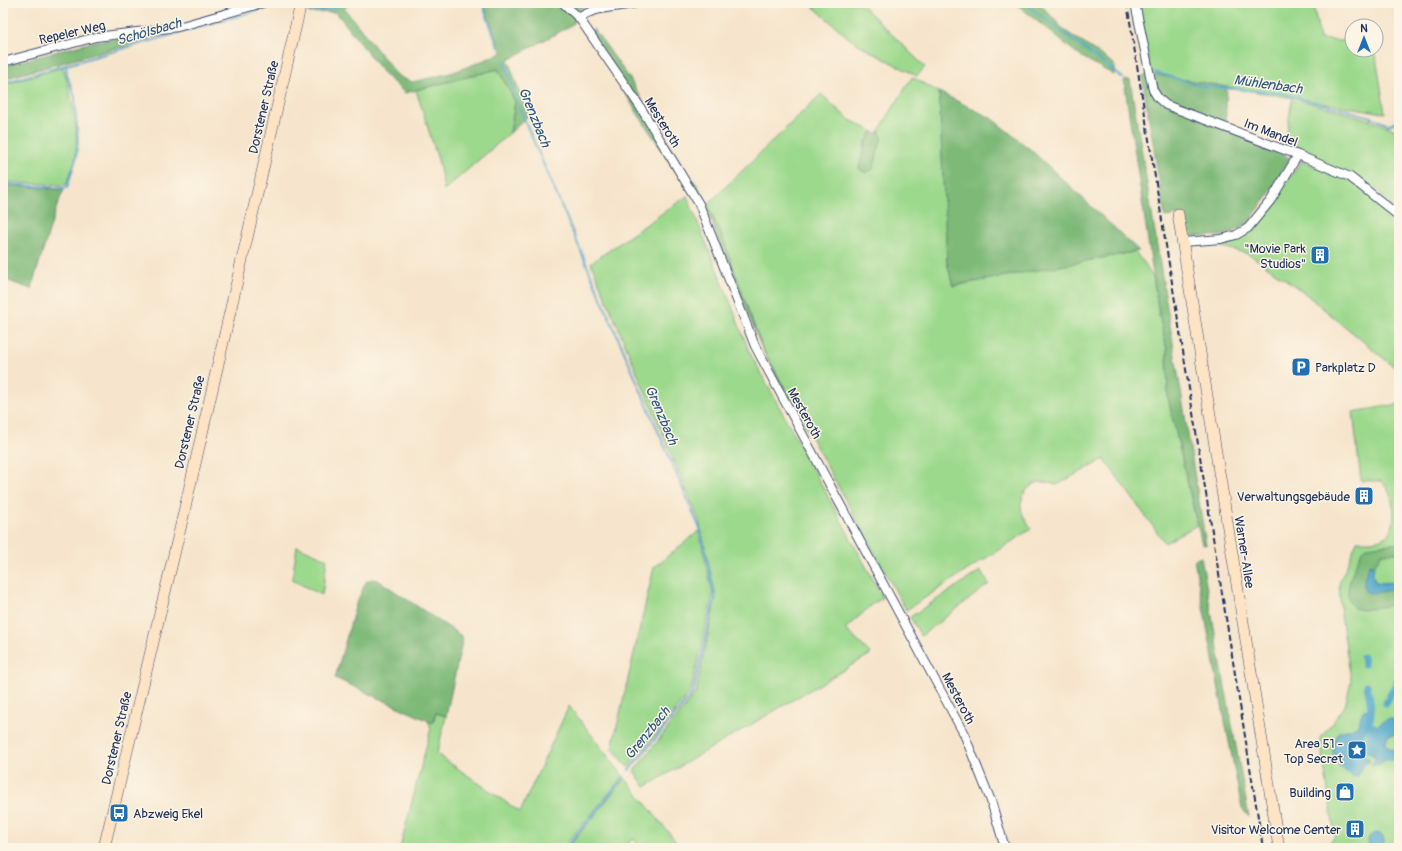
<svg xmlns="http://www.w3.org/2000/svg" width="1402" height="851" viewBox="0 0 1402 851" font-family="Pangolin,sans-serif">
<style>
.green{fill:#9dd98d;stroke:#5c8476}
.forest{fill:#7eb978;stroke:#4c746b}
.water{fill:#4ca5ca;stroke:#346a94}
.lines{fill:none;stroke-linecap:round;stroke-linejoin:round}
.stream{stroke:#4ca5ca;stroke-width:2}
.canal{stroke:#4ca5ca;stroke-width:7}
.street-casing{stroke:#3c4a6e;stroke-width:10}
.secondary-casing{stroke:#3c4a6e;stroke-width:12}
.street{stroke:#fff;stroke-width:8}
.secondary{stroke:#fee4c5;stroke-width:11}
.rail{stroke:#1b2f5e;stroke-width:2;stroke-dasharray:6 3;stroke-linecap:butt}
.labels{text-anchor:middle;stroke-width:3;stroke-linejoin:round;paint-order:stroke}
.street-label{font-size:13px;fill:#1b2f5e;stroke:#fcf5e5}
.poi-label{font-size:13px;fill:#1b2f5e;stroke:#fcf5e5;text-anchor:end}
.water-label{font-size:14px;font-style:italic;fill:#2c5884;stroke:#fcf5e5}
</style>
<rect width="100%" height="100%" fill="#fcf5e5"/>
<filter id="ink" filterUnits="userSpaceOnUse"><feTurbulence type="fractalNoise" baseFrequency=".025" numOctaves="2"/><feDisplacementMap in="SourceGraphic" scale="8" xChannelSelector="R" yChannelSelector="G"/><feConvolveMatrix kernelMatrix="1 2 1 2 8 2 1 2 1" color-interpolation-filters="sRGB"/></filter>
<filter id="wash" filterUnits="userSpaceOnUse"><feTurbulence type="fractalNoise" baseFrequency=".012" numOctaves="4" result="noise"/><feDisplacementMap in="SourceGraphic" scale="16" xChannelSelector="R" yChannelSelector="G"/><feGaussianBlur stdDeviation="0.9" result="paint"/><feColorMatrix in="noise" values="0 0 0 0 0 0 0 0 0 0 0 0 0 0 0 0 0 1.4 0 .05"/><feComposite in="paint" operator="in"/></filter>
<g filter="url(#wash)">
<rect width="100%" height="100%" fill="#f6e5cc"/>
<!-- green -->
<path class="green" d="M573,3H618C606,4 581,11 573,3Z
M809,3H860L925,67L917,76L875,54L850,39Z
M1137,3H1313L1320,39L1352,42V50H1375L1385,113L1297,99L1370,120L1399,131V216L1377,189L1355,177L1285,147L1292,98L1151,74Z
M63,67C71,93 80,132 75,159C73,168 69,176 66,185L3,182V85Z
M498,69L515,102L510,133L444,190L439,163L416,90Z
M912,77L939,92L947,262L953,286L1134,252L1143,261L1153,278L1159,314L1167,350L1168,398L1197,525L1165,543L1104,459L1057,485C1052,484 1047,482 1042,482C1027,483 1018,499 1022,512C1024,518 1028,524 1031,529L906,610L762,348L721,234L707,205L821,94L848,119L872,131L864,146L873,169L882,137L879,131Z
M1302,161L1350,180L1393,215L1399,223V371L1302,291L1249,254L1208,243L1237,238L1251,231Z
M687,196L729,299L749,351L883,598L874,603L845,629L871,654L645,787L634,771L696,693L716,596L699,520L591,263Z
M1399,404V848H1325L1335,836L1320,739L1345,706L1351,681L1341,615L1339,584L1357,541C1365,541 1379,542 1385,537C1400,526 1394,492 1381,481H1361L1353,412Z
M699,531L713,595L691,691L628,767L612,748L654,567Z
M297,546L327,559L322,595L292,580Z
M980,571L989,584L921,636L910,617Z
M569,706L623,776L563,848H400L431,728L428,721L433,723L436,713L446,716L437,754L520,812Z
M625,778L681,848H640L634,839L621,848H568Z"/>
<!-- forest -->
<path class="forest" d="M312,3H352L344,8L397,75L404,79L413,82L454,72L502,53L483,3H573L576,6L582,7L572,25L508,60L528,116L510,133L515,102L498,69L405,93L383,73L336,12L309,13Z
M1015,3H1039L1064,30L1114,64V75L1080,56Z
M594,29L630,79L664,138L684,169L698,186L721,234L762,348L794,404L787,398L762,348L721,250L712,222L698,193L677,173L634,108L599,47L586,35Z
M149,35L150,39L3,79V66L96,41Z
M1151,74L1227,87L1225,128L1259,145L1290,158L1267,198L1246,225L1235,231L1221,236H1186L1183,214L1165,217L1142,76Z
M1124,80H1130L1206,545L1202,544L1168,398L1167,350L1159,314Z
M939,92L991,118L1031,150L1139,251L953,286L947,262Z
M872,131L877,134L879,131L882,137L873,169L865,173L859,169C861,155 865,144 872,131Z
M3,185L64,190L58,203L31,289L3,279Z
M1399,543V553H1382L1374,566L1369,564L1365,578L1399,589V604L1362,610L1354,608C1339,594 1356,566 1362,550L1367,547Z
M1201,557L1249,817L1242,809L1195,565L1194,560Z
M372,579L378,580L463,637L446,716L436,713L433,723L335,678L356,604L366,582Z"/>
<!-- water -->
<path class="water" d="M1370,564L1374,566L1373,574L1375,581L1378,583L1399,582V589L1373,593L1366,592C1361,583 1366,572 1370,564Z
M1369,709C1369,719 1367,733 1355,734C1351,735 1347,735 1343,738C1335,747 1344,758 1353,759L1361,755L1370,759L1368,763L1365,762L1357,778L1355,776H1352L1338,766L1342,765V762L1337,763C1330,751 1333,744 1339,732C1345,730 1357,729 1359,722C1361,717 1360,715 1364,710Z
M1393,719L1399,729L1397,734L1389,735L1385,741L1386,745L1391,749H1394L1395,759L1383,761L1380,764L1372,765L1376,757L1365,751V750C1373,736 1375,719 1393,719Z
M1368 841a8 8 0 1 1 16 0a8 8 0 1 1-16 0Z"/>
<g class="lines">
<!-- stream -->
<path class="stream" d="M482,3L498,47
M1024,3L1123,78
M302,10C317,13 334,9 347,3
M504,61L522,114L701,531L715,597L693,693L629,770
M1155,72L1201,86L1280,93L1371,117L1389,125L1396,122L1399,125
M3,83L280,4L296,8
M3,184L67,188L76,159L78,141L75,97L67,75L66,65
M566,848L624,777"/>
<!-- canal -->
<path class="canal" d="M1363,657L1364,664
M1367,685C1369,696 1373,709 1370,719C1366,739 1346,733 1343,745C1343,749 1344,753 1348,755C1361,762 1370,735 1374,727
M1386,703L1399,678"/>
</g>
</g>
<g filter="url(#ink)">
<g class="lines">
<defs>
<path id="street" d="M563,3L579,18L639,105L699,204L755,346L964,734L991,801L1005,848
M1135,3L1153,90L1158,98L1166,105L1298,155L1350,177L1394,212L1399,218
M579,18C595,6 618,8 637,3
M3,62L96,37L178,27L263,3
M1183,242L1221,239L1236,235L1248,228L1271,200L1298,155"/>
<path id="secondary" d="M1178,214L1279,848
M104,848L181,525L301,3"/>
</defs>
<!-- street casing -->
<use href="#street" class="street-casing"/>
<!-- secondary casing -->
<use href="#secondary" class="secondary-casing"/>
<!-- street -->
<use href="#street" class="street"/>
<!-- secondary -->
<use href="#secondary" class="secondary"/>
<!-- rail -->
<path class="rail" d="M1127,3L1263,848"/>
</g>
</g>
<!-- icons -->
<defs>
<symbol id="building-square" viewBox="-11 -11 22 22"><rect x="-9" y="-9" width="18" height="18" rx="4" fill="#1f6fb2" stroke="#fcf5e5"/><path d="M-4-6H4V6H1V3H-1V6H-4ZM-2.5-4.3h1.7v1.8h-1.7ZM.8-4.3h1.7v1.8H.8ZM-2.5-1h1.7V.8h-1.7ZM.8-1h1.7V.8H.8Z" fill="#fff"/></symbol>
<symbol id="parking-square" viewBox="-11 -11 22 22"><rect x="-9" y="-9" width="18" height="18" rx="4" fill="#1f6fb2" stroke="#fcf5e5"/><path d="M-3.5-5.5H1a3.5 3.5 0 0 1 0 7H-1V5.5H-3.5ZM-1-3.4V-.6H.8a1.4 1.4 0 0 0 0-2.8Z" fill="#fff"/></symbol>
<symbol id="sight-square" viewBox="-11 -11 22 22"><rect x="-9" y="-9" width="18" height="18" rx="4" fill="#1f6fb2" stroke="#fcf5e5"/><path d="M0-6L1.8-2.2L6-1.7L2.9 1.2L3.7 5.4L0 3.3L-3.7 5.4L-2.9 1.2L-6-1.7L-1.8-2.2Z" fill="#fff"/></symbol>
<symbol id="shop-square" viewBox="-11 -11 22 22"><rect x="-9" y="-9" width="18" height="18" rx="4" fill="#1f6fb2" stroke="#fcf5e5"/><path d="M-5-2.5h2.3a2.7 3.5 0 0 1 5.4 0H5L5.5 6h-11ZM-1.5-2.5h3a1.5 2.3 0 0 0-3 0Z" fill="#fff"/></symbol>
<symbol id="bus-square" viewBox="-11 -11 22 22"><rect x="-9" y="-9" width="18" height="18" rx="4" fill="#1f6fb2" stroke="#fcf5e5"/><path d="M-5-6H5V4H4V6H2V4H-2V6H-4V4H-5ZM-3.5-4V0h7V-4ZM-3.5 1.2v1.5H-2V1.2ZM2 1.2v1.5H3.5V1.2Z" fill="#fff"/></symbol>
</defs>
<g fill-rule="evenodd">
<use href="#building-square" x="1309" y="244" width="22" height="22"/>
<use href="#parking-square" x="1290" y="356" width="22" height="22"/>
<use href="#building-square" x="1353" y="485" width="22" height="22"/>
<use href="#sight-square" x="1346" y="739" width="22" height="22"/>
<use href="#shop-square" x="1334" y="781" width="22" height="22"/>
<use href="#bus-square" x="108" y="802" width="22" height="22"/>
<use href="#building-square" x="1344" y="818" width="22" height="22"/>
</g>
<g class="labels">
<!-- street labels -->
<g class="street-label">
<text transform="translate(72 32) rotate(-13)" y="5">Repeler Weg</text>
<text transform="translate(263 107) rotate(-77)" y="5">Dorstener Straße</text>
<text transform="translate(663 122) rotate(58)" y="5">Mesteroth</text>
<text transform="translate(1271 132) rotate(21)" y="5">Im Mandel</text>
<text transform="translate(805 413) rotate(61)" y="5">Mesteroth</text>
<text transform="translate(189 422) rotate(-77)" y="5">Dorstener Straße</text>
<text transform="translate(1245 552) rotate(81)" y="5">Warner-Allee</text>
<text transform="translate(959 698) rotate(62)" y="5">Mesteroth</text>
<text transform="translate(116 738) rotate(-77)" y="5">Dorstener Straße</text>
</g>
<!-- poi labels -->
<g class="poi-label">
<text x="1306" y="253">"Movie Park<tspan x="1306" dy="15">Studios"</tspan></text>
<text x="1315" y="372" text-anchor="start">Parkplatz D</text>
<text x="1350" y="501">Verwaltungsgebäude</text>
<text x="1343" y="748">Area 51 -<tspan x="1343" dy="15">Top Secret</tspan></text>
<text x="1331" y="797">Building</text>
<text x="133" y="818" text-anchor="start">Abzweig Ekel</text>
<text x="1341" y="834">Visitor Welcome Center</text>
</g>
<!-- water labels -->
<g class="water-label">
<text transform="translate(149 31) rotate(-16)" y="5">Schölsbach</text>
<text transform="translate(1268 84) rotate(8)" y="5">Mühlenbach</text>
<text transform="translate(535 117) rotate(68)" y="5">Grenzbach</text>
<text transform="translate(662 415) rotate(67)" y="5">Grenzbach</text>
<text transform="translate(647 733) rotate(-51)" y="5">Grenzbach</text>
</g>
</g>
<!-- margin -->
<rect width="1402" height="851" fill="none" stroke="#fcf5e5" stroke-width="16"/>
<!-- north arrow -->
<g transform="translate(1364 38)"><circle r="19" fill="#fcf5e5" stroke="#a2a6af"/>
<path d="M0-3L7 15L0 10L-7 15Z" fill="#1f6fb2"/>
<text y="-6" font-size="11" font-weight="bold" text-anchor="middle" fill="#1b2f5e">N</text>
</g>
</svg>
